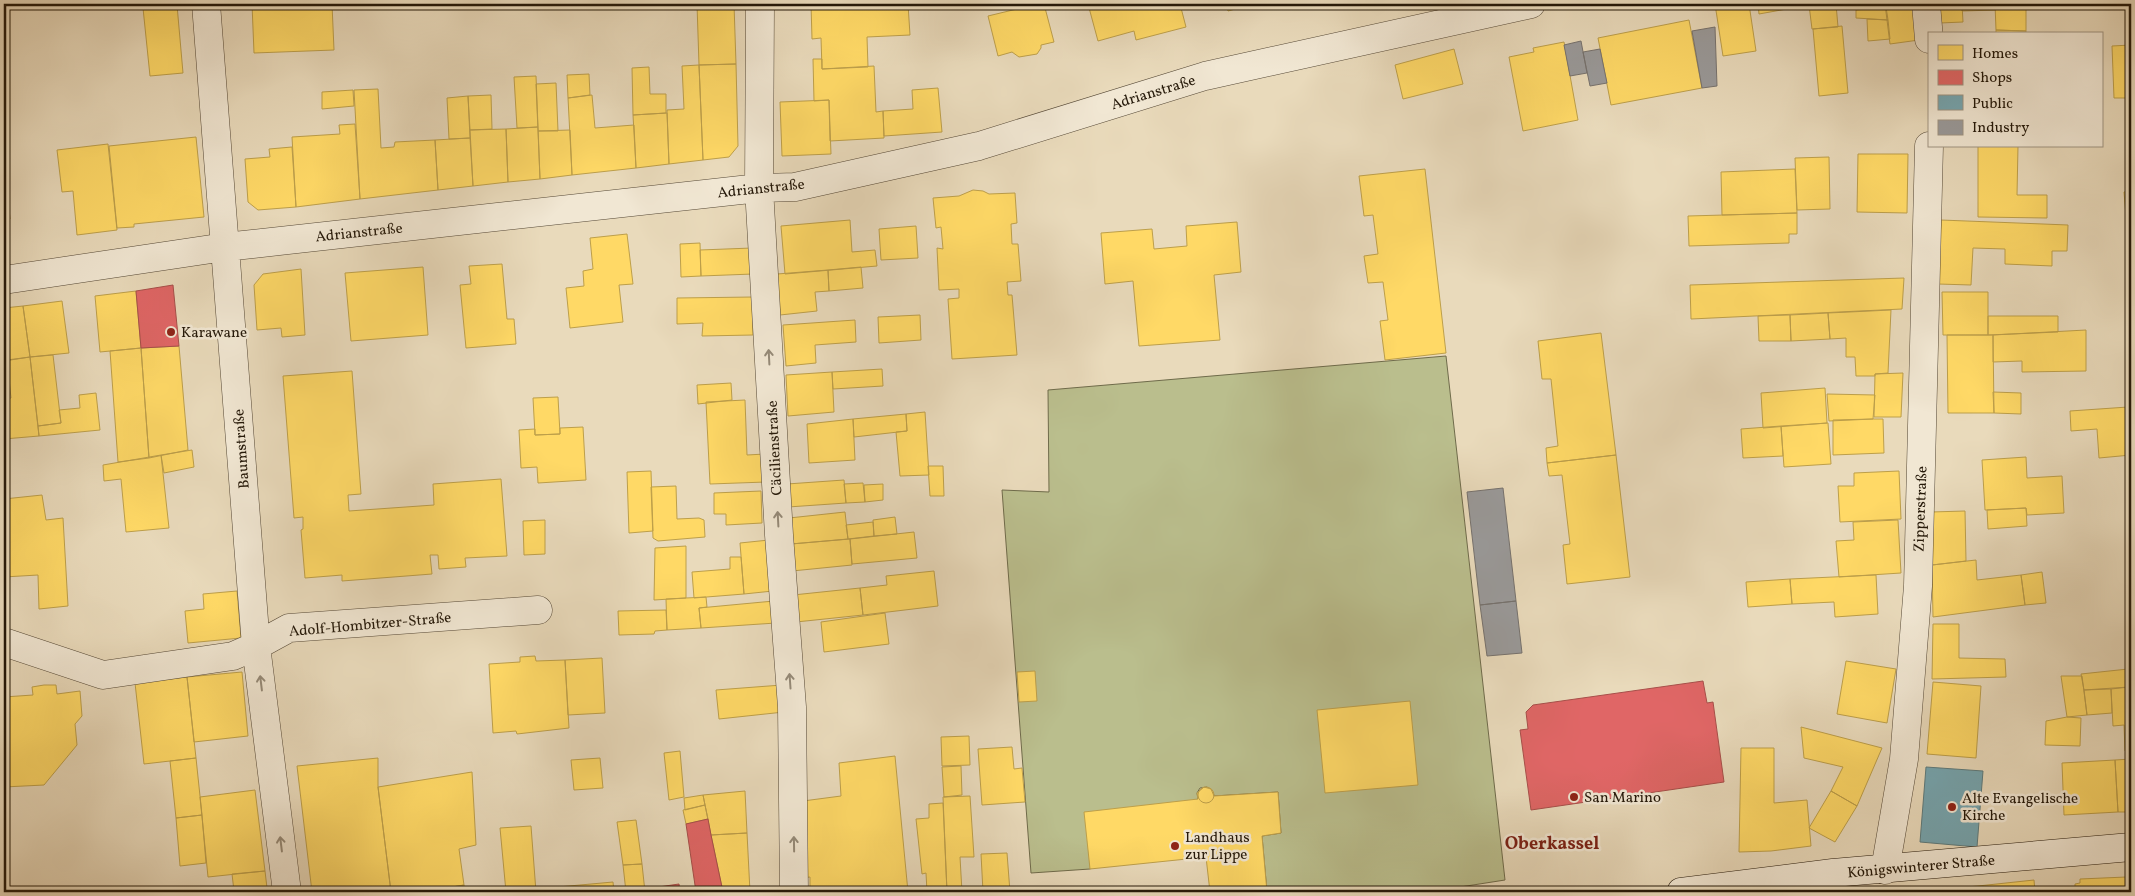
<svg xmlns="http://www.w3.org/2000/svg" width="2135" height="896" viewBox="0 0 2135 896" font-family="Vollkorn,serif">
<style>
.green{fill:#babe8d;stroke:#6f6b4b}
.homes{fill:#ffd966;stroke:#bd9f4a}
.shops{fill:#e06666;stroke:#a84f4a}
.public{fill:#76a5af;stroke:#5d7b7d}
.industry{fill:#999;stroke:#76726e}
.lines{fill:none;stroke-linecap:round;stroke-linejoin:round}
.street-casing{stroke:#554836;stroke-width:29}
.secondary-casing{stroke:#241809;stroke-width:29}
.street{stroke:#f1e7d3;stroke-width:28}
.secondary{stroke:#f1e7d3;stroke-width:28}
.oneway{stroke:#958a78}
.poi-dot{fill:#8f2418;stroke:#f1e7d3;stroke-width:2}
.labels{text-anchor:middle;stroke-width:5;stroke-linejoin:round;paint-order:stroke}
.street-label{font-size:15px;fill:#241809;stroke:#f1e7d3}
.poi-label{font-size:15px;fill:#241809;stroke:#f1e7d3;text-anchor:start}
.quarter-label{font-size:18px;font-weight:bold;fill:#7a1f14;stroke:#f1e7d3}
</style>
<rect width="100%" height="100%" fill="#e9dabb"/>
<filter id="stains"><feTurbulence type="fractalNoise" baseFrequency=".004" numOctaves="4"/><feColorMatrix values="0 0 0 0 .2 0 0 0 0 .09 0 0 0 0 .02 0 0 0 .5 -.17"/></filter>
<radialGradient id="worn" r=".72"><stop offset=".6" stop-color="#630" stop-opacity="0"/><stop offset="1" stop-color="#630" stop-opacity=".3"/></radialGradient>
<!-- green -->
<path class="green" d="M1446,356L1505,880L1428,892H1267L1262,836L1281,833L1278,792L1214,796L1213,792L1207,787L1200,788L1197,793L1198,799L1090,869L1031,873L1002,490L1049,492L1048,390Z"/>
<!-- homes -->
<path class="homes" d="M252,4H332L334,50L254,53Z
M697,4H734L736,64L699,65Z
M811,4H908L910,35L867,37L868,67L822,69L821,38L812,39Z
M1016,4H1044L1054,42L1041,45V48L1037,54L1019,57L1012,52L998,56L988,16L1017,9Z
M1088,4H1180L1186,27L1136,40L1134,31L1098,41Z
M1226,4H1254L1228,11Z
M1715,4H1749L1756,51L1723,56Z
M1758,4H1836L1838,27L1812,29L1809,5L1759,14Z
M1885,4H1916L1919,40L1890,44Z
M1940,4H1962L1963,22L1940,23Z
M1962,4H1995L1996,10L1962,11Z
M1995,4H2026V31L1996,30Z
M177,5L183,73L150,76L143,8Z
M1886,7L1888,20L1856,18V10Z
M1867,19L1888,20L1890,39L1868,41Z
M1689,20L1702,88L1611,105L1598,38Z
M1842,26L1848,93L1819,96L1813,29Z
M1996,30L2026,31V34H1996Z
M1564,42L1578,120L1523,131L1509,57L1534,52L1533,48Z
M2131,45V98H2114L2112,46Z
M1454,49L1463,84L1403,99L1395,65Z
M813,59H822V69L874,66L876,112L883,111L884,138L830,141L829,100L814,101Z
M736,64L738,146L729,157L703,160L699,65Z
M699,65L703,160L669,164L667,110L684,109L682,66Z
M649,67L650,94H666V113L633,115L632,68Z
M589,74L590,95L568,98L567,75Z
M536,76L538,127L517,128L514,77Z
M556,83L558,131H538L536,84Z
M938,88L942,132L884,136L883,111L913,109L912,90Z
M378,89L381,148L394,147L395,142L435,140L438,190L360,199L354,90Z
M353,90L354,106L322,109V92Z
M491,95L492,129L470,130L468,96Z
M592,95L595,128L634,125L636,168L572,175L568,98Z
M468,96L470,138L449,139L447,98Z
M829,100L831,154L782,156L780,102Z
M667,113L669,164L636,168L633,115Z
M355,124L360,199L296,207L292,137L340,134L339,125Z
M538,127L540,179L508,182L506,129Z
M506,129L508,182L473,186L470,130Z
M570,130L572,175L540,179L538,131Z
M196,137L204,217L134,224V227L117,228L109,146Z
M470,138L473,186L438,190L435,140Z
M108,144L117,230L77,235L73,191L62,192L57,150Z
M1978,146H2018L2017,195H2047V218L1978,217Z
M292,147L296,207L258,210L248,202L245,159L270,157L269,149Z
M1858,154H1908L1907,213L1857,212Z
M1829,157L1830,209L1797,210L1795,158Z
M1425,169L1446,353L1385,360L1380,321L1388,320L1383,282L1368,283L1364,256L1378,254L1373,215L1364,216L1359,176Z
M1795,169L1797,213L1722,215L1721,172Z
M973,190L983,191L989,194L1015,193L1017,223L1011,224L1012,244H1018L1021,281L1007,282L1008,295H1012L1017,355L952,359L948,299L959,298V289L939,290L937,248L943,249L941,227L936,228L933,198L959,196Z
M2131,191V216H2126L2124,192Z
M8,199L10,219L4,220V200Z
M1797,213V234H1789V243L1689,246L1688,216Z
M850,220L852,252L875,250L877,266L785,274L781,226Z
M1941,220L2068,225L2067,251H2052V266L2005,264V249L1973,248L1971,285L1938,284Z
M1237,222L1241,272L1214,275L1220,340L1139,346L1133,281L1105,284L1101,233L1152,229L1154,249L1187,246L1186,226Z
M2127,225H2131V247H2126Z
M916,226L918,258L881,260L879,229Z
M627,234L633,284L619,285L623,322L570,328L566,288L584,286L583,271L593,269L590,238Z
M700,243L701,276L681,277L680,244Z
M752,248L753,274L701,276L700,250Z
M502,264L507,319H514L516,344L466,348L460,285L471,284L469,266Z
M423,267L428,335L351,341L345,273Z
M861,267L863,288L829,291L828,270Z
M301,269L305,335L282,337L281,328L257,330L254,285L263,274Z
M828,270L829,291L815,292L817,311L780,315L777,274Z
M1904,278L1902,309L1691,319L1690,285Z
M136,291L141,348L100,352L95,296Z
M1942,292H1988V335H1943Z
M753,297V335L702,336L703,323L677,324V298Z
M62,301L69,353L30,357L23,306Z
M23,306L30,357L4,361V308Z
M1891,310L1888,373L1875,374V376H1856L1855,357H1846V338L1830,339L1828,313Z
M1828,313L1830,339L1791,341L1790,315Z
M920,315L921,340L879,343L878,317Z
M1790,315L1791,341H1759L1758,316Z
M1988,316H2058V332L1988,335Z
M855,320L856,342L815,345L816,363L786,366L783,325Z
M2086,330V371L2022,372V361L1993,362V335Z
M1601,333L1616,455L1547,463L1546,448L1558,446L1551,379H1542L1538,341Z
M1947,335H1993L1994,413H1948Z
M179,346L188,450L149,458L141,348Z
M141,348L149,458L118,462L110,351Z
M53,355L61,423L38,426L30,357Z
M30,357L39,436L4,439V399L11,398L7,360Z
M882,369L883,386L833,389L832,372Z
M352,371L361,494L348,495L349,511L434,505L433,484L501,479L507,556L465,558L466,567L439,569L438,555H430L432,574L342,581V575L305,578L301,530L303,529V517L294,518L283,376Z
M832,372L834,412L788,416L786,375Z
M1903,373L1901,417H1874L1875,374Z
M731,383L732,400L698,404L697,385Z
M1825,388L1827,423L1763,428L1761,393Z
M1993,392L2021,393V414L1994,413Z
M96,393L100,430L39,436L38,426L61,423L59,410L80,408L79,395Z
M1827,394L1875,395L1873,419L1829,421Z
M558,397L560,434L535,435L533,398Z
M745,400L747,455L765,454L766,482L710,484L706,402Z
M2128,407L2131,455L2099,458L2097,429L2071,431L2070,411Z
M925,412L929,475L900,476L896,432L907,431L906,414Z
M906,414L907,431L854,437L853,419Z
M853,419L855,460L809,463L807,424Z
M1873,419H1883L1884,453L1833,455V420Z
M1828,423L1831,464L1784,467L1781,426Z
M1781,426L1783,456L1743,458L1741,429Z
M583,427L586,480L538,483L537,467L521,468L519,430L535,429V435L560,434V428Z
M192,450L194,467L164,473L161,455Z
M161,455L169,528L126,532L121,479L104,481L103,465Z
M1616,455L1630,577L1567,584L1563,545L1570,544L1562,475L1549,476L1547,463Z
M2026,457L2027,478L2062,476L2064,513L2027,515L2026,508L1985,510L1982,460Z
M928,466H943L944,496H930Z
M651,471L653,531L629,533L627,472Z
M1899,471L1901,519L1840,522L1838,486H1854V473Z
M844,480L846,503L788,507L787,484Z
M863,483L865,502L846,503L844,484Z
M883,484V500L865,502L864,485Z
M676,486L677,519L699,518L704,520L705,537L658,541L653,538L651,487Z
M761,491L762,523L726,525V514H714V493Z
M42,495L46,520L63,518L68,606L39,609L38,575L4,577V499Z
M2026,508L2027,526L1988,529L1987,510Z
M1965,511L1966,561L1932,565L1931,512Z
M845,512L848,539L791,544L789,518Z
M895,517L897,534L874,536L873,520Z
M545,520V554L524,555L523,521Z
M1898,520L1901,573L1839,577L1836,541L1854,540L1853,522Z
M873,522L874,536L848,539L846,525Z
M914,532L917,558L852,564L850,539Z
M850,539L852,565L792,571L791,544Z
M769,540L773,591L744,594L740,543Z
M686,546V598L654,600L655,548Z
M730,557H741L744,594L694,598L692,572L730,569Z
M1976,560L1977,580L2021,575L2025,605L1933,617L1932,565Z
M934,571L938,606L863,615L860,588L887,585L886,576Z
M2042,572L2046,603L2025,605L2021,575Z
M1876,575L1878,614L1835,617L1834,602L1792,604L1790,579Z
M1790,579L1792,604L1748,607L1746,582Z
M860,588L863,615L796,622L793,595Z
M237,591L241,638L188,643L185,611L204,609L203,594Z
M706,597L707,607L699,608L701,628L667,630L666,599Z
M774,601L776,623L701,628L699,608Z
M666,610L667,630L655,631L654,634L619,635L618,611Z
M885,613L889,644L824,652L821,622Z
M1933,624H1959V658L2005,659L2006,677L1932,679Z
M535,656L536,661L565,660L569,728L517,734L516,731L493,733L489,664L520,662V657Z
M602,658L605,713L568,715L565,660Z
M1846,661L1896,669L1887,723L1837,714Z
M2128,669H2131V687H2129Z
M2128,669L2129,687L2084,690L2081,674Z
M1035,671L1037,701L1019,702L1017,672Z
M242,672L248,736L194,742L187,677Z
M2061,676H2082L2087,715L2067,717Z
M187,677L196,758L144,764L135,683Z
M1933,682L1981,686L1976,758L1927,754Z
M44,685H56L57,694L80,691L82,716L75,724L77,745L44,785L4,787V697L33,695L32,687Z
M782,685L784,712L719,719L716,690Z
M2129,687H2131L2130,754L2125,751L2124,725L2113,726L2111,689Z
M2111,689L2112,713L2087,715L2084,690Z
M1410,701L1418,785L1325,793L1317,710Z
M2067,717L2081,718L2080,746L2045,745L2046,721Z
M1801,727L1882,748L1857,806L1831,791L1843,767L1804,758Z
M969,736L970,765L942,766L941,737Z
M1012,747L1014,769L1022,768L1025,802L982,805L978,749Z
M1741,748H1774V803L1807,800L1811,846L1771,851L1739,852Z
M680,751L684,797L669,800L664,753Z
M895,756L908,892H810V877L802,878L803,801L841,796L839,763Z
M196,758L202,815L176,818L170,761Z
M378,758V787L391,892H312L297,766Z
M600,758L603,788L574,790L571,760Z
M2131,759V812H2118L2115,760Z
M2115,760L2118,812L2064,815L2062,763Z
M961,766L962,795L944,797L942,767Z
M472,772L476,845L459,849L464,885L423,892H391L378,787Z
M1198 795a8 8 0 1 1 16 0a8 8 0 1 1-16 0Z
M1204,787L1211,789L1214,796L1278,792L1281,833L1262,836L1267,892H1210L1206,857L1090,869L1084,812L1198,799L1197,793Z
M255,790L265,871L208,877L200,797Z
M745,791L747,833L711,835L703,795Z
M1831,791L1857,806L1835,842L1809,828Z
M703,795L705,805L685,810L684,798Z
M970,796L974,857H960L962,892H947L943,797Z
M943,803L947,892H927L926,873L922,874L916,819L929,818V804Z
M705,805L708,819L686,824L683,810Z
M202,815L206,863L180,866L176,818Z
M636,820L642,864L623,865L617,822Z
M531,826L536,892H506L500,828Z
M747,833L750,892H723L711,835Z
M1007,853L1010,892H983L981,854Z
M642,864L645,892H626L623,865Z
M265,871L267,888L234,891L232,874Z
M2126,877V881H2131V892H2075V884L2080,883V879Z
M2034,880L2035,892H1978V886Z
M613,882L614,892H536V889Z
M464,885L465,892H423Z
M1978,886V892H1907Z
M67,888L68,892H39Z
M161,888V892H144L143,891Z
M267,888V892H225L234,891Z"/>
<!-- shops -->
<path class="shops" d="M173,285L179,346L141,348L136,291Z
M1703,681L1707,703L1713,702L1724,782L1531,810L1520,730L1528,729L1526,712L1533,705Z
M708,819L711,835L723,892H696L686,824Z
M679,884L680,892H645V889Z"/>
<!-- public -->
<path class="public" d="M1926,767L1983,771L1977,847L1920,842Z"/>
<!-- industry -->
<path class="industry" d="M1715,27L1717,86L1702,88L1692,31Z
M1581,41L1587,73L1570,76L1564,45Z
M1600,49L1607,83L1590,86L1583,52Z
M1503,488L1516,601L1480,605L1467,492Z
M1516,601L1522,653L1487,656L1480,605Z"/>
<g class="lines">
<defs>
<path id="street" d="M206,4L256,646L287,892
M760,4L759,188L779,535L792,707L794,892
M1926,4L1929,39
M4,280L225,247L759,188L795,187L979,146L1205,76L1531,4
M4,642L103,675L233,656L256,646L289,628L538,610
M1885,870L1904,759L1918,586L1929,146"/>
<path id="secondary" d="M1681,892L1833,873L2131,847"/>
</defs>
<!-- street casing -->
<use href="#street" class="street-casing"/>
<!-- secondary casing -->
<use href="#secondary" class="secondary-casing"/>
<!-- street -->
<use href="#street" class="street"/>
<!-- secondary -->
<use href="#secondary" class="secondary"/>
</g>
<!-- one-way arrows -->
<defs><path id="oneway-shaft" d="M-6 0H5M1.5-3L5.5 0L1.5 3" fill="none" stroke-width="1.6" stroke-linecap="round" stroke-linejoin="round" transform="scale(1.25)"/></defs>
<g class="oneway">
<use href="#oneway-shaft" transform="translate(769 357) rotate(-93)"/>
<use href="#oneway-shaft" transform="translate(778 519) rotate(-93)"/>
<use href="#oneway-shaft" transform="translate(790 681) rotate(-94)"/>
<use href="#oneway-shaft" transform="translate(261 683) rotate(-97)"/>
<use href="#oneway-shaft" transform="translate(281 844) rotate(-97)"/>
<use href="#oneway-shaft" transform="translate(794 844) rotate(-91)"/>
</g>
<!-- markers -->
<g class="poi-dot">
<circle cx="171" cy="332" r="5"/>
<circle cx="1574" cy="797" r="5"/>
<circle cx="1952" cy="807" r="5"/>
<circle cx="1175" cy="846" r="5"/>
</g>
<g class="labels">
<!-- street labels -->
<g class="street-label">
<text transform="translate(1153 92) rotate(-17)" y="5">Adrianstraße</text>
<text transform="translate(761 188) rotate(-6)" y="5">Adrianstraße</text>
<text transform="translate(359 232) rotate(-6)" y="5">Adrianstraße</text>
<text transform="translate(774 448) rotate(-93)" y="5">Cäcilienstraße</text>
<text transform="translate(241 449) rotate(-94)" y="5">Baumstraße</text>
<text transform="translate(1920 509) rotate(-88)" y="5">Zipperstraße</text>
<text transform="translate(370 624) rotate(-5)" y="5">Adolf-Hombitzer-Straße</text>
<text transform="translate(1921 866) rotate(-5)" y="5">Königswinterer Straße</text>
</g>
<!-- poi labels -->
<g class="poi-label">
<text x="181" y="337">Karawane</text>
<text x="1584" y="802">San Marino</text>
<text x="1962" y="803">Alte Evangelische<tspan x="1962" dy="17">Kirche</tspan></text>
<text x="1185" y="842">Landhaus<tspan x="1185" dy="17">zur Lippe</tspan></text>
</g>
<!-- quarter labels -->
<g class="quarter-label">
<text x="1552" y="849">Oberkassel</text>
</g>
</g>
<!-- margin -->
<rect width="2135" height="896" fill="none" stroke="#e9dabb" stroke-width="20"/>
<rect x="5" y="5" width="2125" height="886" fill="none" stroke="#241809" stroke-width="2.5"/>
<rect x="10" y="10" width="2115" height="876" fill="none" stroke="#241809"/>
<!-- legend -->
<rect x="1928" y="32" width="175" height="115" fill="#f1e7d3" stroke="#9f9482"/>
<rect x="1938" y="45" width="25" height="15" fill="#ffd966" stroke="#9f9482"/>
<text x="1972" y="58" font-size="15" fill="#241809">Homes</text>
<rect x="1938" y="70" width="25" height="15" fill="#e06666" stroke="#9f9482"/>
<text x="1972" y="82" font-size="15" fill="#241809">Shops</text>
<rect x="1938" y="95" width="25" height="15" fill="#76a5af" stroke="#9f9482"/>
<text x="1972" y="108" font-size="15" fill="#241809">Public</text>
<rect x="1938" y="120" width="25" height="15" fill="#999999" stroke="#9f9482"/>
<text x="1972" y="132" font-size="15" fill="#241809">Industry</text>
<rect width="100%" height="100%" filter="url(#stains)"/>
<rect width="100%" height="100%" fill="url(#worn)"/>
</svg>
